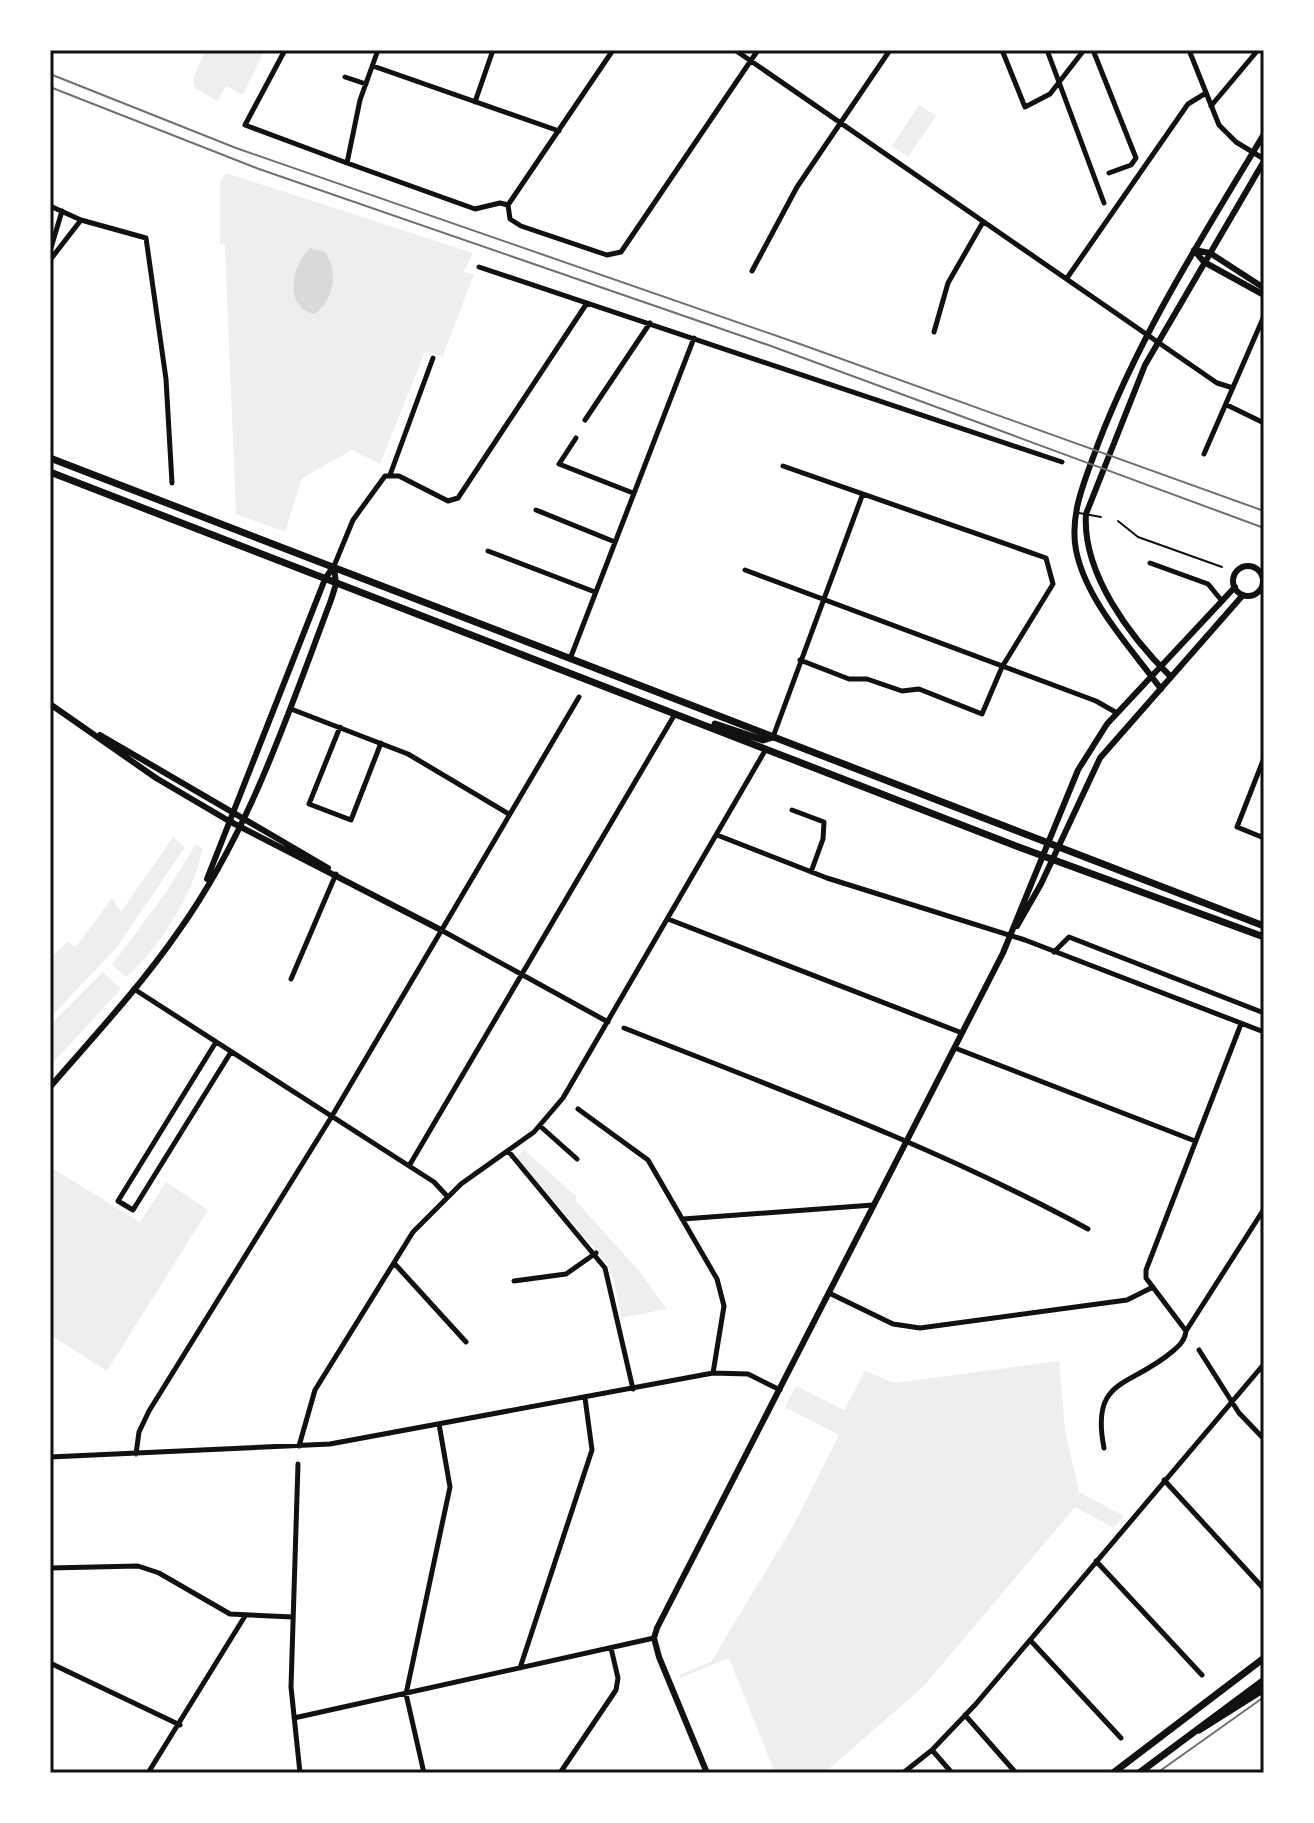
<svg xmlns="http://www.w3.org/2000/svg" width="1314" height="1823" viewBox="0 0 1314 1823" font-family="Spectral,serif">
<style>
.green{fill:#eee}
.water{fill:#d9d9d9}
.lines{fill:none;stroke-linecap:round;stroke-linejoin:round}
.service{stroke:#111;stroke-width:2}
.minor{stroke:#111;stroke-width:5}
.tertiary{stroke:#111;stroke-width:6}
.secondary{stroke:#111;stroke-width:7}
.primary{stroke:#111;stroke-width:7}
.tram{stroke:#707070;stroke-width:2}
.rail{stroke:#707070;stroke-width:2}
.neatline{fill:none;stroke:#111;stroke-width:3}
</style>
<rect width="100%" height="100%" fill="#fff"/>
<!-- green -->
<path class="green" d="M206,50H265L243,95L226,86L217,101L195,88L193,78Z
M919,105L936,116L908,157L892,146Z
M226,173L473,253L464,272L474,274L443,356L425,352L380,464L352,450L302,478L285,532L236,514L225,245L220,244V182Z
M173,837L185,847L117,947L50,1018V959L67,942L76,947L112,898L121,912Z
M196,844L202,848C198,887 157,952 126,977L112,965L167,891Z
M103,972L121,989L50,1066V1025Z
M524,1150L577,1197L575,1200L641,1273L666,1309L621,1318L614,1279L604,1259L516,1157Z
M50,1167L140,1222L166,1182L208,1210L107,1371L50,1335Z
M1059,1361L1065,1430L1079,1492L1124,1516L1114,1528L1075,1507L923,1687L824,1773H775L729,1658L680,1678L679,1675L711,1662L793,1526L839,1435L785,1407L796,1386L844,1410L865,1371L895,1383Z"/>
<!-- water -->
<path class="water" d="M310,248L325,252C339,271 334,301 314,314C283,307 292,265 310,248Z"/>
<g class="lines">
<!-- service -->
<path class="service" d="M1079,513L1101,517
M1118,521L1138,537L1222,567"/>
<!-- minor -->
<path class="minor" d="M285,50L245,125L347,163L360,100L378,50
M735,50L1217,383L1230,387
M1002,50L1025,107L1050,94L1084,50
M1047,50L1104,203
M1093,50L1136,158L1131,165L1109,173
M1189,50L1219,125L1236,142L1264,159
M373,66L559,131
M345,77L366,84
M475,102L493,50
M1211,106L1258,50
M347,163L475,209L500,203L508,205
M508,205L510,219L521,226L607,255L621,252L758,50
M508,205L613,50
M50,206L81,220L146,238L166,379L172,483
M50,251L62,211
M50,260L81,220
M479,267L1062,462
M752,271L797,187L890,50
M1067,278L1188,104L1206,93
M934,332L948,283L983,222
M1227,405L1264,423
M585,420L650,323
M576,438L559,464L633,493
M1204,454L1264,316
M783,466L1046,558L1053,584L1002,667L982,714L919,689L902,691L867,679H849L800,660
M390,475L433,358
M536,510L615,542
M488,551L595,592
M1150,563L1208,584L1222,601
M334,566L353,520L385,476H399L448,501L458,498L587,303
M745,570L1096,701L1117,713
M570,659L694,338
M291,709L408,754L509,814
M340,727L309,804L351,820L381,743
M773,737L862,496
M1264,758L1237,827L1264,838
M792,810L824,822L823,839L811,872
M717,835L827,878L1025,940L1264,1032
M668,919L962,1033
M441,930L608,1022
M1054,952L1069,937L1264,1013
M291,979L336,874
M134,989L434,1182L447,1196
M624,1028C781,1090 939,1148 1088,1229
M216,1042L118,1201L133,1210L231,1052
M955,1048L1195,1141
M578,1109L648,1160L717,1279L724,1306L713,1373
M540,1126L577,1159
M509,1152L605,1268L633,1389
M409,1166L675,714
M683,1219L873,1205
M394,1263L466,1342
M514,1281L566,1274L596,1253
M829,1293L893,1324L920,1328L1127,1300L1153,1287
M1186,1331L1146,1278V1270L1241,1024
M1199,1350L1239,1413L1264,1439
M299,1446L315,1390L413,1232L461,1184L534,1132L563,1098L766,749
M1104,1448C1090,1377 1130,1388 1173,1351C1180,1345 1185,1340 1186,1331L1264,1209
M136,1454L139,1432L149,1411L332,1116L579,697
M50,1457L330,1444L713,1373L748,1374L780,1390
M298,1464L291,1687L300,1773
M1164,1480L1264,1589
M1096,1561L1202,1675
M50,1568L138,1566L159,1573L230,1614L293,1617
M1030,1640L1121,1738
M50,1663L180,1725
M520,1668L592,1450L585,1398
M965,1715L1016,1773
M294,1718L654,1638
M932,1750L952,1773
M148,1773L245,1616
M424,1773L406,1694L450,1487L439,1424
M560,1773L616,1690L618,1678L611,1648
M903,1773L932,1750L975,1705L1264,1364"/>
<!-- tertiary -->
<path class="tertiary" d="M1194,250L1204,262L1264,295
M1194,250L1210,253L1264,288
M1233 581a15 15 0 1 1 30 0a15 15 0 1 1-30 0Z
M1171,677C1130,637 1082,573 1086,514L1145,365L1264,161
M1161,689C1131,648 1086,601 1076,550C1069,513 1086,478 1098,444C1141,332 1203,236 1264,134
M50,704L156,778L229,821L441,930
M100,735L328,868
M207,879L325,579L333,567
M1017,926L1041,884L1100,758L1243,595
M50,1087C94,1036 140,987 178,932C250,831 288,714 331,600L336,584L334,566
M707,1773L659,1657L654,1638L657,1628L1003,953L1078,770L1107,724L1235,587"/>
<!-- secondary -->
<path class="secondary" d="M50,458L1264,926
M50,472L1016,846L1264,937
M715,724L763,740L773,737"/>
<!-- primary -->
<path class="primary" d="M1199,1730L1264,1689
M1113,1773L1264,1658
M1139,1773L1264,1680"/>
<!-- tram -->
<path class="tram" d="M50,87L259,169L771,346L1264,528
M1157,1773L1264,1697"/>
<!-- rail -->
<path class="rail" d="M50,74L236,148L800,344L1264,511"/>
</g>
<!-- border -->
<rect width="1314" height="1823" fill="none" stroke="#ffffff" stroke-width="104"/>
<rect x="52" y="52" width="1210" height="1719" class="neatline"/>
</svg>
